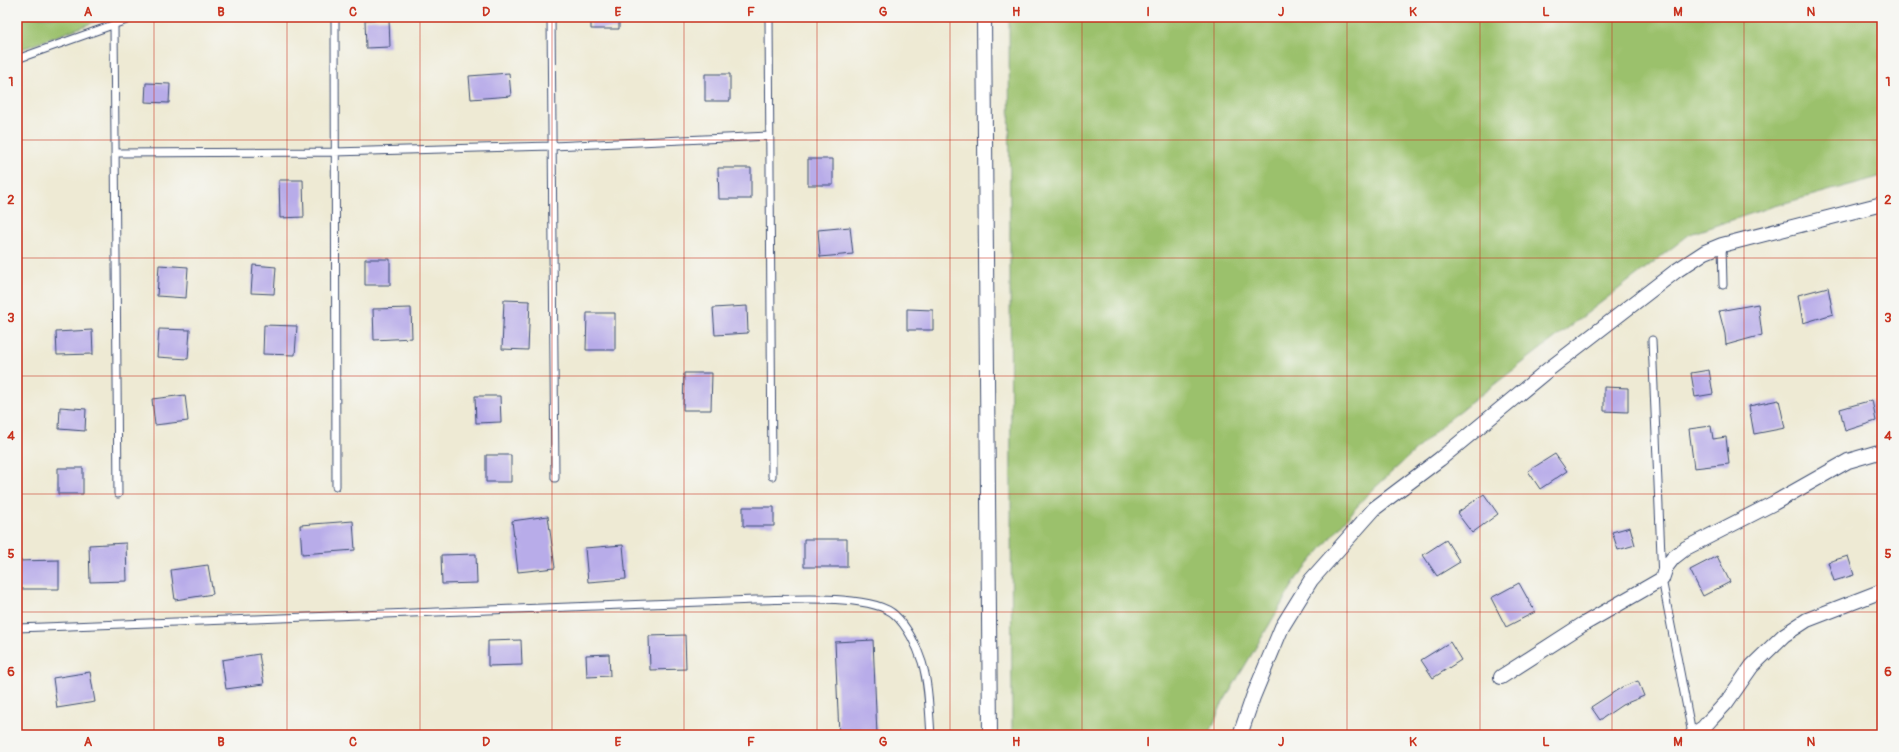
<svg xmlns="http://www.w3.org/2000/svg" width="1899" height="752" viewBox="0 0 1899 752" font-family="Pangolin,sans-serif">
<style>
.green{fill:#9bc16c;stroke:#5b7865}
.building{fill:#b8ace9}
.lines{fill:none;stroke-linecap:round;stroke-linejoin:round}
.lane-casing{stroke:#3b4b70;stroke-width:9}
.street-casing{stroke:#3b4b70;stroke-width:16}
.lane{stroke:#fff;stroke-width:7}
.street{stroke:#fff;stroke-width:14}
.grid{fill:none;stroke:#c8321e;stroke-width:1;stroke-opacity:0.55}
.neatline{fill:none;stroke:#c8321e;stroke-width:1.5}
.grid-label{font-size:13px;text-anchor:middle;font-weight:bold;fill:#c8321e}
</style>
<rect width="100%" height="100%" fill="#f6f6f2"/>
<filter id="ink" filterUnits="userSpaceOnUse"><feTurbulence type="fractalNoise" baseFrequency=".025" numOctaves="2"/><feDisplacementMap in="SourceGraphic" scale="8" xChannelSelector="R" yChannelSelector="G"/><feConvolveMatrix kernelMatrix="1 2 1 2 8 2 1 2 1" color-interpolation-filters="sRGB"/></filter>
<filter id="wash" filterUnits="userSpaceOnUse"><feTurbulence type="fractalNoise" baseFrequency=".012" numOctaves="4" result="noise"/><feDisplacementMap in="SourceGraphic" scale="16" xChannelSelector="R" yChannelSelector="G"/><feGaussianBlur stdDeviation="0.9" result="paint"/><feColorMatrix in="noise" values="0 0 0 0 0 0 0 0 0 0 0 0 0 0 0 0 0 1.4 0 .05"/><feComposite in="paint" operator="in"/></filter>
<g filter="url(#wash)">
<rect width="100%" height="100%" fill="#eeead4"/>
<!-- green -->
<path class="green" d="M17,17H108L17,51Z
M1009,17H1882V176L1774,206L1690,234L1447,421L1365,497L1297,578L1221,706L1209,735H1012Z"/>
<g id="blocks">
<!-- building -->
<path class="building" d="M591,17H619V29H591Z
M389,19L390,47L366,48L365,20Z
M509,73L511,96L471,99L469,76Z
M705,74H730V101H705Z
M146,83L170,84L169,103L145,102Z
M808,159H833V185H808Z
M718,168H751V199H719Z
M279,180H303L304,217L280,218Z
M850,227L853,254L820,257L818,230Z
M365,259H390V285H365Z
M159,265L188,267L186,298L157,296Z
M253,265L276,267L274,294L251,293Z
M1828,287L1833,314L1803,323L1798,295Z
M504,300L530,301L528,350L502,349Z
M1758,304L1762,335L1726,345L1725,334L1719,311Z
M747,306L748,333L715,335L713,308Z
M411,308L412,338L374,340L373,309Z
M907,309L933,310V330H907Z
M587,313H615V350H586Z
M264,325L297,326L295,355L263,354Z
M159,329L190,330L188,359L157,357Z
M92,330L93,354L57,355L56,332Z
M1709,370L1713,394L1695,397L1691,373Z
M684,373H712L711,410H683Z
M1604,387L1628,388V412L1604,411Z
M185,395L188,421L155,425L152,399Z
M475,396H500L501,422L476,423Z
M1779,400L1785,428L1754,434L1749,406Z
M1872,400L1876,421L1845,431L1840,409Z
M60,407L86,409L85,431L59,429Z
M1711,426L1713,439L1726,437L1729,464L1694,468L1689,429Z
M1555,454L1567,471L1540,489L1528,471Z
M486,455H511V482H486Z
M58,468H83V494H58Z
M1484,494L1498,514L1472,533L1457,513Z
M743,507H774V526H743Z
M548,516L555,568L518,572L512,521Z
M353,521L355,550L302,554L300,525Z
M1630,527L1635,545L1618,550L1612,532Z
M804,539H847V567H804Z
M1446,540L1460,562L1437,576L1423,555Z
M126,543L127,581L90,582L89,545Z
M623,545L626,579L588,582L585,548Z
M476,554L477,583L442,584L441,555Z
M1717,556L1730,582L1703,596L1690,570Z
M1848,556L1854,575L1834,581L1828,562Z
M59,560V589H17V561Z
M208,565L213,594L175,600L171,570Z
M1519,583L1535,612L1506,627L1491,598Z
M685,635L686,669L650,670L649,636Z
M521,640L522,665L488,666V641Z
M873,640L877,735H839L835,642Z
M1450,642L1461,660L1433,678L1421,660Z
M259,654L264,684L226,689L222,660Z
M609,654L610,676L587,677L586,655Z
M90,672L95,702L57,708L53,678Z
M1638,681L1644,696L1622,705L1600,720L1591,707L1622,687Z"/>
</g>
</g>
<g filter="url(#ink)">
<use href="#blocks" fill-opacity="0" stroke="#3b4b70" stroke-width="1"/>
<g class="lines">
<defs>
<path id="lane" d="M335,17L336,486
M551,17L555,478
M769,17L772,476
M114,25L118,494
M17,59L135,17
M115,153L334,152L553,146L769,136
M1722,245L1723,285
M1652,340L1662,579L1692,734
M17,628L755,600C787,600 872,593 895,615C907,626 917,646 922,662C929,685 929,711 931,735"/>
<path id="street" d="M984,17L990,735
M1501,677L1582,625L1662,579L1666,567L1673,558L1686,548L1774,503L1848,461L1882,451
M1240,735L1253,697L1282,627L1311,580L1375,508L1440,459L1549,369L1676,271L1705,252L1722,245L1882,204
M1692,735L1703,728L1711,719L1726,703L1752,666L1784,635L1807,620L1882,591"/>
</defs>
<!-- lane casing -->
<use href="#lane" class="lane-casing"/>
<!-- street casing -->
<use href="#street" class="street-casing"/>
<!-- lane -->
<use href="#lane" class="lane"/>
<!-- street -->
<use href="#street" class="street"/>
</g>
</g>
<!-- grid -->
<path class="grid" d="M154,17V735M287,17V735M420,17V735M552,17V735M684,17V735M817,17V735M950,17V735M1082,17V735M1214,17V735M1347,17V735M1480,17V735M1612,17V735M1744,17V735M17,140H1882M17,258H1882M17,376H1882M17,494H1882M17,612H1882"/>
<!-- margin -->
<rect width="1899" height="752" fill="none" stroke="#f6f6f2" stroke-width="44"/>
<rect x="22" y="22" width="1855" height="708" class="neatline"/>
<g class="grid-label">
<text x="88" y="16">A</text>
<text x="221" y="16">B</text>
<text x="353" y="16">C</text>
<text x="486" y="16">D</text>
<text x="618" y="16">E</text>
<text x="751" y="16">F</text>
<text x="883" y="16">G</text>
<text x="1016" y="16">H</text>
<text x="1148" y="16">I</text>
<text x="1281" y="16">J</text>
<text x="1413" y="16">K</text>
<text x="1546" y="16">L</text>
<text x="1678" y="16">M</text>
<text x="1811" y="16">N</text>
<text x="11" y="86">1</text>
<text x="1888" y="86">1</text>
<text x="11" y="204">2</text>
<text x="1888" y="204">2</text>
<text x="11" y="322">3</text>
<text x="1888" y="322">3</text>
<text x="11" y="440">4</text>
<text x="1888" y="440">4</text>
<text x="11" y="558">5</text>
<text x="1888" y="558">5</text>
<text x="11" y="676">6</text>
<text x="1888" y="676">6</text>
<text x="88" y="746">A</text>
<text x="221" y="746">B</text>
<text x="353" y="746">C</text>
<text x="486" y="746">D</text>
<text x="618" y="746">E</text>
<text x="751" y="746">F</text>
<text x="883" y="746">G</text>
<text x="1016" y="746">H</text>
<text x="1148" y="746">I</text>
<text x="1281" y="746">J</text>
<text x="1413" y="746">K</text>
<text x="1546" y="746">L</text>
<text x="1678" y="746">M</text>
<text x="1811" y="746">N</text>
</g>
</svg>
